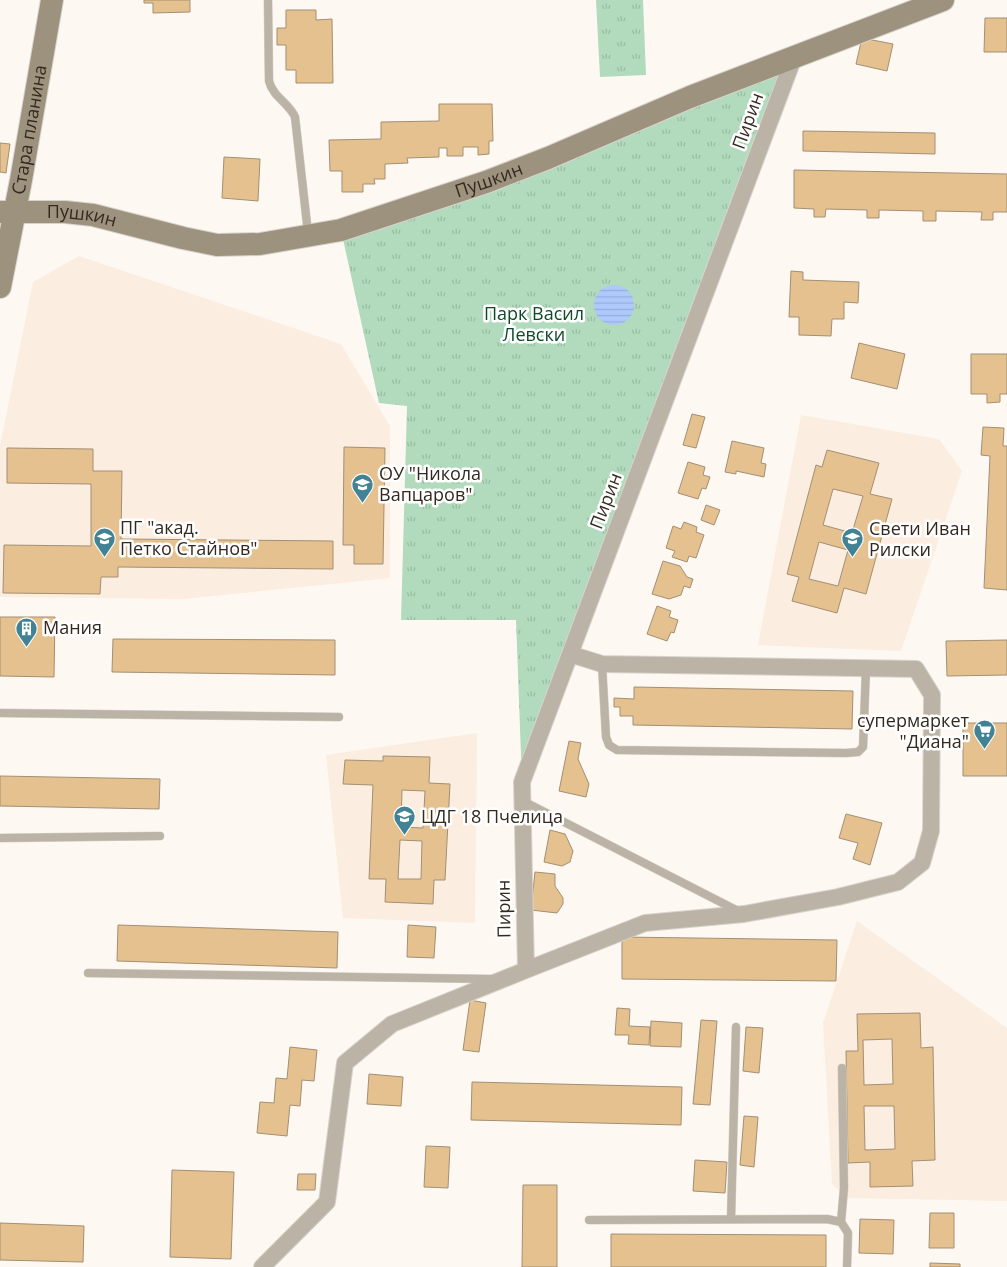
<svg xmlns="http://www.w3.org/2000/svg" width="1007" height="1267" viewBox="0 0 1007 1267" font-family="'Open Sans',sans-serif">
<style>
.built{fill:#fbede0}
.park{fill:url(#park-tufts)}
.water{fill:url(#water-rules)}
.building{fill:#e5c18f;stroke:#a38f73;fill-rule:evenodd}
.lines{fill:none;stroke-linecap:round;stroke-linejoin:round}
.lane-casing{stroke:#d9d3cd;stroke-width:9}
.street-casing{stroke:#d9d3cd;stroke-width:18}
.secondary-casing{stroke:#d9d3cd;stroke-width:24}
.lane{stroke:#bbb4a6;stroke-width:8}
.street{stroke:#bbb4a6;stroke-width:16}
.secondary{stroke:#9d927e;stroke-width:22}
.labels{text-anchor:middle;stroke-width:5;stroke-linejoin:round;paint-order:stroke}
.street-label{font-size:18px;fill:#33291f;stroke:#fff}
.park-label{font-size:18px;fill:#0d4a26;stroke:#fff}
.poi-label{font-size:18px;fill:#33291f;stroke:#fff;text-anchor:start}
</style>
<defs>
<pattern id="park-tufts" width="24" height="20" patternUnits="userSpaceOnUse" patternTransform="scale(1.25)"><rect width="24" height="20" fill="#b1dbbc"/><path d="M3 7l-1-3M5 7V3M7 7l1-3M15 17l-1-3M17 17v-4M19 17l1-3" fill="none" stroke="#99bca1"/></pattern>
<pattern id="water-rules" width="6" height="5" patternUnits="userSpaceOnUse" patternTransform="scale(1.25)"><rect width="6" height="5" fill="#aecafc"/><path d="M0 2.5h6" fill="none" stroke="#96aed8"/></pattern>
</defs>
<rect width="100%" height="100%" fill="#fef8f3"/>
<!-- built -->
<path class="built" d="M79,256L341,344L390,426V578L184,599L0,597V446L33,282Z
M801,415L939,439L962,471L901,651L758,645Z
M477,733L475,923L343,918L326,755Z
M857,921L1007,1028V1201L847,1198L832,1184L823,1023Z"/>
<!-- park -->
<path class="park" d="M596,0H643L646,75L600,77Z
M794,57L522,782L516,620H401L407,406L379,403L341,230Z"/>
<!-- water -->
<path class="water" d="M594 305a20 20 0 1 1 40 0a20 20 0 1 1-40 0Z"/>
<!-- building -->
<path class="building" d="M144,0H190V12L153,13V3H144Z
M286,10H316V20L332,19L333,83H296V70H286V45H277V28H286Z
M985,18H1007V52H984Z
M862,38L893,44L887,71L856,64Z
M439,104H492L493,141H489V154L478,155V147H463V156H447V148H439V157L407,158L408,163L385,164V179H374L375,184H363V192H342V171H330L329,140L381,139V122L439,121Z
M803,131L935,133V154L803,151Z
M0,143L10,144L6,173L0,172Z
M224,157L260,159L258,201L222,198Z
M794,170L1007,174V212H993V220H981L982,212L936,211V221H923V211L879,210V218H867V210L826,209L825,217H814V209L794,208Z
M791,271L803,272V280L859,282L858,303L844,302V319H832L831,336L799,335V317H789Z
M859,343L905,354L897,389L851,378Z
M971,354H1007V394H1000V402L987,403V394H971Z
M692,414L705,417L696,448L683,445Z
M983,427L1004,428L1003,446H1007V590L984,588L990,456L981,455Z
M732,441L764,448L761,463L766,464L764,477L736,471V474L725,472Z
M344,447L385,448L383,564H354V545H343Z
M7,448L93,449V471H122L121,539L333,541V569L118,567V577H101L100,594L3,593L4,545L91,546V484L7,483Z
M827,450L879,463L870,494L892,499L866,594L844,588L837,613L792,601L799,577L787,574L816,465L822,467ZM833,489L863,496L852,533L823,525ZM819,542L848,550L838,586L809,579Z
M688,462L705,467L703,475L710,477L706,489L702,488L698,499L678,493Z
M706,505L720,510L714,525L701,520Z
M684,522L697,527L696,532L704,535L696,558L689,556L687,562L672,557L675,551L666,548L673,526L681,529Z
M663,561L680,566L687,577L693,579L690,588L684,586L681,595L669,599L652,594Z
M657,606L671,611L669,617L678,620L674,633L671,632L667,641L647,634Z
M0,617H55L54,677L0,676Z
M113,639L335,640V675L112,672Z
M1007,640V675L947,676L946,641Z
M634,687L853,691L852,729L633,725V716H620V707H614V698L634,699Z
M963,723H1007V776H963Z
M569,741L581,743L578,759L589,784L586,797L559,791Z
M383,756L430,757L429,783L450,784L445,880H434L433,904L385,902L386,879H369L373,785L343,784L345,760L383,761ZM402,790L425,791L423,828L401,827ZM400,840L422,841L421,879H398Z
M0,776L160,779L159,809L0,806Z
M846,814L882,823L870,865L853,859L858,843L839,838Z
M550,830L565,834L573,851L570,862L562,866L544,862Z
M535,872L555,874V886L563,898V904L557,913L531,910Z
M118,925L338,932L337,968L117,961Z
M408,925L436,927L434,958L407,957Z
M622,937L837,940L836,981L622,979Z
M470,1000L486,1003L479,1052L463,1050Z
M617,1008L630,1009L629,1026L650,1027L649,1045L628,1044L629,1035H615Z
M920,1013L921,1048L933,1047L935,1160L912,1161L913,1186L870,1187V1162L848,1163L846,1051H858L857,1014ZM892,1039L893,1084L864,1085L863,1040ZM864,1106H894L895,1149L865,1150Z
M701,1020L717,1021L710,1105L693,1104Z
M651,1021L682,1023L681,1047L650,1046Z
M746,1027L763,1028L759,1073L743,1071Z
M290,1047L317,1050L314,1081L302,1080L300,1106L290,1105L287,1136L257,1133L260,1102L274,1103L276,1078L287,1079Z
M369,1074L403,1077L401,1106L367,1104Z
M472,1082L682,1087L681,1125L471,1120Z
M744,1116L758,1117L754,1167L740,1165Z
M426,1146L450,1147L448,1188L424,1187Z
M695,1160L727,1162L725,1193L693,1191Z
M172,1170L234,1172L231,1259L170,1257Z
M298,1174H316L315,1190H297Z
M523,1185H557V1267H522Z
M930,1213H954V1248H929Z
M860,1219L894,1220L893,1254L859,1253Z
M0,1223L84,1226L83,1262L0,1260Z
M611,1234L826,1235V1267H611Z
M930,1263L960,1264V1267H930Z"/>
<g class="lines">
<defs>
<path id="lane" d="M268,0L269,81C273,97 289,103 295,117L308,233
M602,664L606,737L609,745L617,750L846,753L858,752L863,747L866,668
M0,713L339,717
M523,801L740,912
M0,838L160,836
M88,973L491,979
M842,1068L844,1188L841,1222L848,1233L847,1267
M731,1219L736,1027
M589,1220L827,1219L841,1222"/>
<path id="street" d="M526,970L522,782L794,57
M262,1267L327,1202L345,1063L392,1024L526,970L645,923L744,914L838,897L898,882L922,863L931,831L932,695L916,669L602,664L570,654"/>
<g id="secondary">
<path id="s1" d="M0,212H65L93,215L183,238L217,245L260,244L341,230L486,182L548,158L690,97L943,0"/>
<path id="s2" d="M0,287L21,180L52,0"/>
</g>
</defs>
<!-- lane casing -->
<use href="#lane" class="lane-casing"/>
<!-- street casing -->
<use href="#street" class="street-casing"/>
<!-- secondary casing -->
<use href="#secondary" class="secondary-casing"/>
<!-- lane -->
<use href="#lane" class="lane"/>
<!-- street -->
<use href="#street" class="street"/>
<!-- secondary -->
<use href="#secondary" class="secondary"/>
</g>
<!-- icons -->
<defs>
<symbol id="school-pin" viewBox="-11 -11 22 30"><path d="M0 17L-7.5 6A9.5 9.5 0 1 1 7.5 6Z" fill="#418394" stroke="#fff"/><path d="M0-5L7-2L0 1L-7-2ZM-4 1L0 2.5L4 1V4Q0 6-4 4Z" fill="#fff"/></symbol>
<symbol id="building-pin" viewBox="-11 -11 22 30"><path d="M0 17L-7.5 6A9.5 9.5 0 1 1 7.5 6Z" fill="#418394" stroke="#fff"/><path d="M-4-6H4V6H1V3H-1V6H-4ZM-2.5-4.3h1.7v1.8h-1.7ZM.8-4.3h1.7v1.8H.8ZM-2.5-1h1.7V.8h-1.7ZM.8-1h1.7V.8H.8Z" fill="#fff"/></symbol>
<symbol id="supermarket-pin" viewBox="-11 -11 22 30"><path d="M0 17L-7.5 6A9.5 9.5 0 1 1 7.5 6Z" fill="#418394" stroke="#fff"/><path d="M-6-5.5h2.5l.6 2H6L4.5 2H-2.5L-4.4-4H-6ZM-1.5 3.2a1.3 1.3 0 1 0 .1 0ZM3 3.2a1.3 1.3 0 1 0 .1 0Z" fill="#fff"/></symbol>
</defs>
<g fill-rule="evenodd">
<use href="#school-pin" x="350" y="472" width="25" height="34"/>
<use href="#school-pin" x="92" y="526" width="25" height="34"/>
<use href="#school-pin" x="840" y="526" width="25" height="34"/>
<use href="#building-pin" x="14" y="616" width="25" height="34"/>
<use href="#supermarket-pin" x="972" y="718" width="25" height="34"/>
<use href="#school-pin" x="392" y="804" width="25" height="34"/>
</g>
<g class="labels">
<!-- street labels -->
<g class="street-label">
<text transform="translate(748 121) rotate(-70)" y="6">Пирин</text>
<text dy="6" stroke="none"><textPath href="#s2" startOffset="160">Стара планина</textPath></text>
<text dy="6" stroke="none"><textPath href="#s1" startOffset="502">Пушкин</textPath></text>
<text dy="6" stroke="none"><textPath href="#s1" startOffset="82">Пушкин</textPath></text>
<text transform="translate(606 501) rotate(-69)" y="6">Пирин</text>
<text transform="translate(504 909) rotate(-91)" y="6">Пирин</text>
</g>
<!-- park labels -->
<g class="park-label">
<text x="534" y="320">Парк Васил<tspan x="534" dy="21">Левски</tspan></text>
</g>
<!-- poi labels -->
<g class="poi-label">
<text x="379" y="480">ОУ "Никола<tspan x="379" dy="21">Вапцаров"</tspan></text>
<text x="120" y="534">ПГ "акад.<tspan x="120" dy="21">Петко Стайнов"</tspan></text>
<text x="869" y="535">Свети Иван<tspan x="869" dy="21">Рилски</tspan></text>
<text x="43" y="634">Мания</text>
<text x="969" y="727" text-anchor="end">супермаркет<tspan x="969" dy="21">"Диана"</tspan></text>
<text x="421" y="823">ЦДГ 18 Пчелица</text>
</g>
</g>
</svg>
